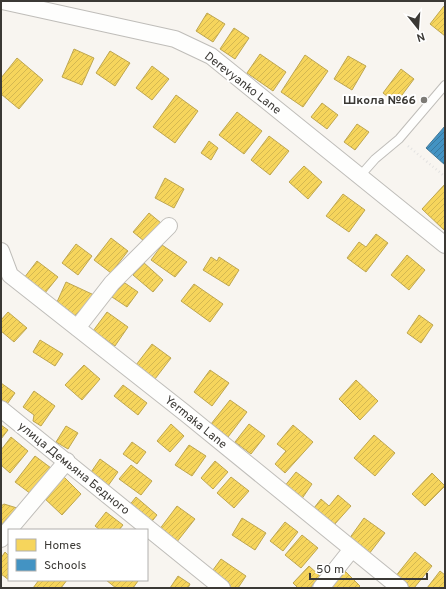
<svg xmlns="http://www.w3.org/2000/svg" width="446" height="589" viewBox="0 0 446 589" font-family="Overpass,sans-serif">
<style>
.homes{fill:url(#homes-hatch);stroke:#bea650}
.schools{fill:url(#schools-hatch);stroke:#417898}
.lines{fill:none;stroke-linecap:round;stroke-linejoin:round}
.lane-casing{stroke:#bfbdb9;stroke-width:10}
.street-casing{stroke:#bfbdb9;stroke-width:18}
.path{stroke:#e3e2e1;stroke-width:2.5;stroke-dasharray:1 3;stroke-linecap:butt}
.lane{stroke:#fefefd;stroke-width:8}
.street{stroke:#fefefd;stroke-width:16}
.poi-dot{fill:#7d7b76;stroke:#fff;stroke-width:1.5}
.labels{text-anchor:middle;stroke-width:4;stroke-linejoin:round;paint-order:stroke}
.street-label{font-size:12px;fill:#3b3935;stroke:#fff}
.poi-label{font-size:12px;font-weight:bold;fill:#3b3935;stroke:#fff;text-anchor:end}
</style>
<defs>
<pattern id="homes-hatch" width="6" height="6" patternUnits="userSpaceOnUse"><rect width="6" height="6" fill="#f6d55c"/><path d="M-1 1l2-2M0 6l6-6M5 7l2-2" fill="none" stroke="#d4b851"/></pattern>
<pattern id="schools-hatch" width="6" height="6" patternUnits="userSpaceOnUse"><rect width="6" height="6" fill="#4393c3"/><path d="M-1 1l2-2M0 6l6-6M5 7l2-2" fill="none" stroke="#39799f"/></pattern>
</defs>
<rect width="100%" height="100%" fill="#f8f5f0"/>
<!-- homes -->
<path class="homes" d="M444,6L445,7V36L430,24Z
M207,13L225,24L213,42L196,31Z
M234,28L249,38L235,59L220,49Z
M74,49L94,58L82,85L62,77Z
M110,51L130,63L115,86L96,73Z
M260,54L286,72L273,91L247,73Z
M305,55L328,71L303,107L281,92Z
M348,56L366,66L352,90L334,79Z
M17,58L43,80L19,109L1,94V78Z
M152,66L169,79L152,100L136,88Z
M401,69L414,79L396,103L383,93Z
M176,95L198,111L175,143L153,127Z
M322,103L338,115L327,129L311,117Z
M237,112L262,131L244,154L219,135Z
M357,124L369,132L355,150L344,142Z
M269,136L289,151L270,175L251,160Z
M209,141L218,148L211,160L201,153Z
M304,166L322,182L308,199L289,182Z
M165,178L184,189L174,208L155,198Z
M445,184V230H444L422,209Z
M343,194L365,210L349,232L326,216Z
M149,213L161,223L144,241L133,232Z
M376,234L388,243L366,272L347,258L359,242L366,247Z
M111,238L128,251L111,273L94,260Z
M76,244L92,256L78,275L62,263Z
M162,245L187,262L175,277L151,260Z
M407,255L425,270L409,290L391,275Z
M211,257L217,261L219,257L239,270L229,286L203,270Z
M37,261L58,277L45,293L24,278Z
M143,262L163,280L153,292L133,275Z
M122,281L138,292L127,307L112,297Z
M66,282L94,295L75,318L57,302Z
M194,284L223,304L210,322L181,301Z
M8,312L27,328L14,342L1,331V320Z
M107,312L128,327L115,346L93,331Z
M419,315L433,325L421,343L407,333Z
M40,340L63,354L55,366L33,352Z
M152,344L171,358L155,379L136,365Z
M84,365L100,379L82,400L65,385Z
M210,370L229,383L212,406L194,392Z
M356,380L378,401L360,420L339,399Z
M1,383L15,393L5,407L1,404Z
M123,385L147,403L138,415L114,396Z
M34,391L55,406L41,426L33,421L34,415L23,407Z
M230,400L247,412L228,437L211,424Z
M171,424L184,436L170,452L157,441Z
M249,424L265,436L251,454L235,442Z
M1,425L8,430L1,439Z
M293,425L313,442L285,473L275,464L286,451L277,444Z
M66,426L78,433L68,449L56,442Z
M374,435L395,453L375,476L354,458Z
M11,437L28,451L10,473L1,465V450Z
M132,442L146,452L137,464L123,454Z
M189,445L206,456L192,476L175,465Z
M35,456L51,468L31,494L15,482Z
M100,459L118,472L105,490L87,478Z
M215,461L228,472L213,489L201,478Z
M131,465L152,481L141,495L119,479Z
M296,472L312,484L301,500L284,487Z
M432,473L445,486L425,506L412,494Z
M62,475L81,494L62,515L42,496Z
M231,477L249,491L234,508L217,493Z
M338,495L351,506L334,525L314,508L321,499L329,506Z
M136,497L157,515L149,525L128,507Z
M4,504L17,508L1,525V506Z
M177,506L195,519L176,543L159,530Z
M106,512L123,525L119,530H100L95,526Z
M242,518L266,533L255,550L232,535Z
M364,518L385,533L369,554L349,539Z
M285,522L298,532L283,551L270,541Z
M302,535L318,548L301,568L285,555Z
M5,552L9,556V580L1,574V558Z
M415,552L432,566L414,588H408L395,577Z
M221,559L246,576L238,588H230L210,574Z
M309,566L320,576L310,588H298L293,583Z
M345,571L360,586L358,588H328Z
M440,571L445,575V588H427Z
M178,576L190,584L188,588H170Z
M39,580H67L61,588H33Z
M106,580H138V581L133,588H116Z"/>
<!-- schools -->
<path class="schools" d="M445,126V165L426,148Z"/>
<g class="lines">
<defs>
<path id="lane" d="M360,176L375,159L399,139L445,85"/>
<path id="street" d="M2,1L175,39L211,56L445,245
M1,251L10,275L185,413L400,588
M77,328L112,283L169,226
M1,409L222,588
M1,539L67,461
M321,588L352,549"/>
</defs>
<!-- lane casing -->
<use href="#lane" class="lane-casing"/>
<!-- street casing -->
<use href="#street" class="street-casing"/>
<!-- path -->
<path class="path" d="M408,146L443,175L445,174"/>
<!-- lane -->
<use href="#lane" class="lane"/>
<!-- street -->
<use href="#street" class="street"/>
</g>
<!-- markers -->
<circle class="poi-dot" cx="424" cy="100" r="4"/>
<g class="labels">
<!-- street labels -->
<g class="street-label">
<text transform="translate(243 83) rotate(38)" y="4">Derevyanko Lane</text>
<text transform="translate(196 422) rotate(39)" y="4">Yermaka Lane</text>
<text transform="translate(74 468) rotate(39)" y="4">улица Демьяна Бедного</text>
</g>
<!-- poi labels -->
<g class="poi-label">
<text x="416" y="104">Школа №66</text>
</g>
</g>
<!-- border -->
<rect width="446" height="589" fill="none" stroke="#3b3935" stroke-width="4"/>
<!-- legend -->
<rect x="8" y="529" width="140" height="52" fill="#ffffff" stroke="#b1b0ae"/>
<rect x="16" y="539" width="20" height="12" fill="#f6d55c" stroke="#b1b0ae"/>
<text x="44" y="549" font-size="12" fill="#3b3935">Homes</text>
<rect x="16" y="559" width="20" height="12" fill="#4393c3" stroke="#b1b0ae"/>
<text x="44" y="569" font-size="12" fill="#3b3935">Schools</text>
<!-- north arrow -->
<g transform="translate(418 28) rotate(163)" stroke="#ffffff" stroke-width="3" paint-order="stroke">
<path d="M0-3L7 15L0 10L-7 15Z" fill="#3b3935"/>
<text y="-6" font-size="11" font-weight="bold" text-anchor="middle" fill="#3b3935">N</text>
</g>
<!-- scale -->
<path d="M310 573v6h117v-6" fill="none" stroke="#3b3935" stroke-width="2"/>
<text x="316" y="573" font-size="12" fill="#3b3935" stroke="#ffffff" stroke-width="3" paint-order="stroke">50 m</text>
</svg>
